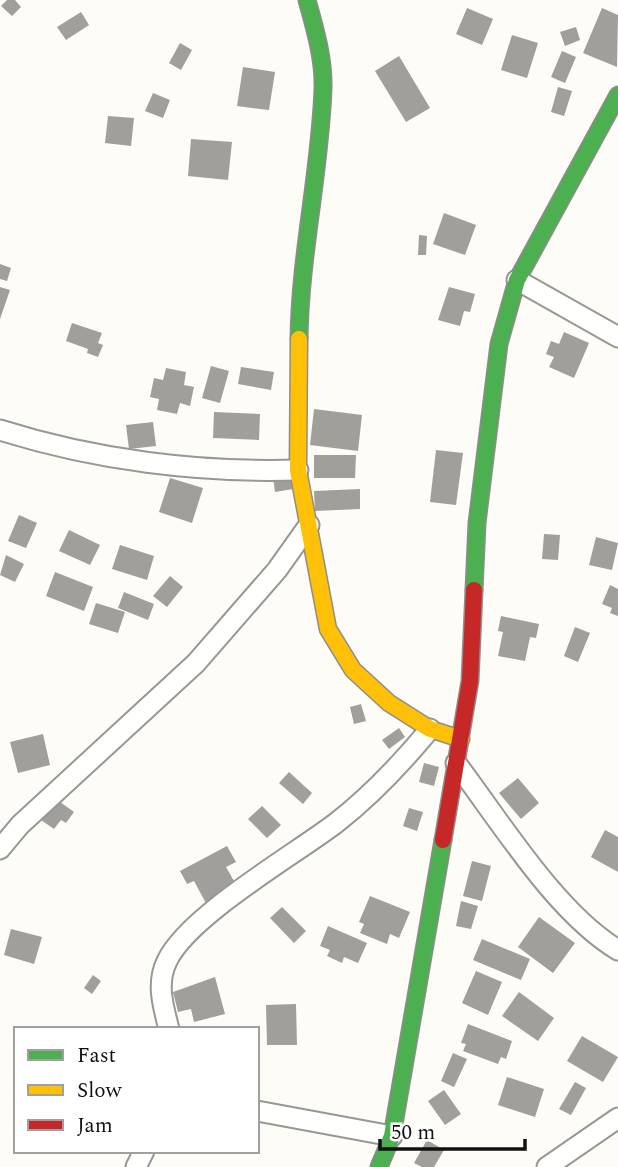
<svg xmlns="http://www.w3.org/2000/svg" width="618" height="1167" viewBox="0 0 618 1167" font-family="Spectral,serif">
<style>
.building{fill:#a19f9c}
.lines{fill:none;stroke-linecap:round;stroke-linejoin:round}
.street-casing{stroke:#979795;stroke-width:23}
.fast-casing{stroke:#8e8d8b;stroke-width:19}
.slow-casing{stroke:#8e8d8b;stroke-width:19}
.jam-casing{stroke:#8e8d8b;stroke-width:19}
.street{stroke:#fffffe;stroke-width:19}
.fast{stroke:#4caf50;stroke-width:16}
.slow{stroke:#ffc107;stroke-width:16}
.jam{stroke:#c62828;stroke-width:16}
</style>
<rect width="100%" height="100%" fill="#fdfcf7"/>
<!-- building -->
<path class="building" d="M7,0H15L21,7L12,16L1,6Z
M467,8L493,19L482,45L456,34Z
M602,8L618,15L617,67L583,53Z
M81,12L89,25L66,40L57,27Z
M576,27L580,40L565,46L560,32Z
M512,35L538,43L527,78L501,70Z
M180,43L192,50L181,70L169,63Z
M562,51L576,57L565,83L551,77Z
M399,56L430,108L406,122L375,71Z
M243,67L275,72L269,110L237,106Z
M558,87L572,91L564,116L551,112Z
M153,93L170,100L163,118L145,111Z
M108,116L134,118L131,146L105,143Z
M191,139L232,142L228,180L188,176Z
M444,213L476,225L465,255L433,244Z
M419,235L427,236L426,255H418Z
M0,264L11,268L7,281L0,279Z
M0,287L10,290L0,319Z
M449,287L475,294L470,312L464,311L460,326L438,320Z
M72,323L102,333L98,343L103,345L98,357L87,353L88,349L66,341Z
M564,332L589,343L574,378L549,367L554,357L546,354L551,341L559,344Z
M211,366L229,371L220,403L202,398Z
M241,367L274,372L271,390L238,384Z
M166,368L186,372L184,385L194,387L190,406L180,403L177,414L157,410L159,399L150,397L154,378L163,380Z
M314,409L362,415L358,451L310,445Z
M214,412L260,414L259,440L213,438Z
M153,422L156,446L129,449L126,425Z
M436,450L463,453L456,505L430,502Z
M314,455H356L355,478H314Z
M296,473L299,488L275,492L273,477Z
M170,478L203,488L192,523L159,512Z
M360,489V509L315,511L314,491Z
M19,515L37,523L26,548L8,541Z
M69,530L100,545L90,565L59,551Z
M544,534L560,535L558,560L542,559Z
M596,537L618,543L612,570L589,565Z
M120,545L154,556L147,580L112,569Z
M6,555L24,564L15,582L0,575Z
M55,572L93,587L84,611L46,596Z
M170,576L183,587L167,607L153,596Z
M610,585L618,589V616L610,613L612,608L602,604Z
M124,592L154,604L148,620L118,608Z
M96,603L125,612L118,633L89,624Z
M501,616L539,624L536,638L530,637L525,661L498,656L503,632L498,631Z
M575,627L590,633L578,662L564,656Z
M361,704L366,721L354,724L350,707Z
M399,728L405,737L389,749L382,740Z
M43,734L50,765L18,773L10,742Z
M424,763L439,767L434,786L419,782Z
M289,772L312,793L303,804L279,783Z
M518,778L539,803L521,819L499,793Z
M56,799L74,812L66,823L61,820L54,829L41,820Z
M262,806L281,825L267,838L248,819Z
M409,808L423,812L417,831L403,826Z
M605,830L618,837V872L591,857Z
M227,846L236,862L226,867L238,888L207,905L194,881L187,884L180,871Z
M472,861L491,866L482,901L463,896Z
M370,896L410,912L399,938L390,934L387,944L360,933L364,924L359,922Z
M461,901L478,906L471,929L456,926Z
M282,907L306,931L294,943L270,918Z
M539,917L575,943L553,973L518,947Z
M328,926L367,943L358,963L344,957L342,963L327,956L330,950L320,946Z
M11,929L42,937L34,964L4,955Z
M482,939L530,959L521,980L473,960Z
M476,971L502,982L488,1015L462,1003Z
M93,975L101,981L92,994L84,988Z
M215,977L225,1014L194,1022L191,1009L178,1012L173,992Z
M519,992L554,1018L538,1041L502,1016Z
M296,1004L297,1045H267L266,1005Z
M468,1024L512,1041L506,1059L501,1057L498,1064L463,1051L466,1044L461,1043Z
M582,1036L618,1057L603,1082L567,1061Z
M453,1053L467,1059L454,1087L441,1081Z
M507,1077L544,1089L535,1117L498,1105Z
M575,1082L586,1088L571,1115L559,1109Z
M444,1090L461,1114L445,1125L428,1101Z
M427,1140L444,1150L434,1167H422L414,1163Z"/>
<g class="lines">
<defs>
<path id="street" d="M517,280L618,337
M0,430C95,460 199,473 298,470
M456,763C500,821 556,913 618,950
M0,849L20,825L196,663L277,570L309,525
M169,1029C163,1006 156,983 167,961C188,916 294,855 336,823C372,795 401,764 430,729
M257,1111L392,1136
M136,1167L144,1151
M547,1167L618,1118"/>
<path id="fast" d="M299,339C300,255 320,173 323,89C324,59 315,29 307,0
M474,590L477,523L499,344L517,280L618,95
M379,1167L392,1136L443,840"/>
<path id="slow" d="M299,339L298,470L328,629L353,670L389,703L430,729L461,739"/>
<path id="jam" d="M443,840L470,681L474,590"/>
</defs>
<!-- street casing -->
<use href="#street" class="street-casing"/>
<!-- fast casing -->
<use href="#fast" class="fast-casing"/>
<!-- slow casing -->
<use href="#slow" class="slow-casing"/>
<!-- jam casing -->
<use href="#jam" class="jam-casing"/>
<!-- street -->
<use href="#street" class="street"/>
<!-- fast -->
<use href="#fast" class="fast"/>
<!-- slow -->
<use href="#slow" class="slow"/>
<!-- jam -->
<use href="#jam" class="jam"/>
</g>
<!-- legend -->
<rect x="14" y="1027" width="245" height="126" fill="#ffffff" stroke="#a0a0a0" stroke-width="2"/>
<rect x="28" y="1050" width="35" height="10" fill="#4caf50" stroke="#a0a0a0" stroke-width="2"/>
<text x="77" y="1062" font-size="21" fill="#111111">Fast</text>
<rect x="28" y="1085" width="35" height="10" fill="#ffc107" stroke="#a0a0a0" stroke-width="2"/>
<text x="77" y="1097" font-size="21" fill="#111111">Slow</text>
<rect x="28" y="1120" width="35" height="10" fill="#c62828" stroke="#a0a0a0" stroke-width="2"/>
<text x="77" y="1132" font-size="21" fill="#111111">Jam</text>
<!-- scale -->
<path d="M380 1139v10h145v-10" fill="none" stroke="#111111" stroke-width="3.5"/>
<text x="391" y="1139" font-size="21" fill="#111111" stroke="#ffffff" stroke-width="5" paint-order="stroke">50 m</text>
</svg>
